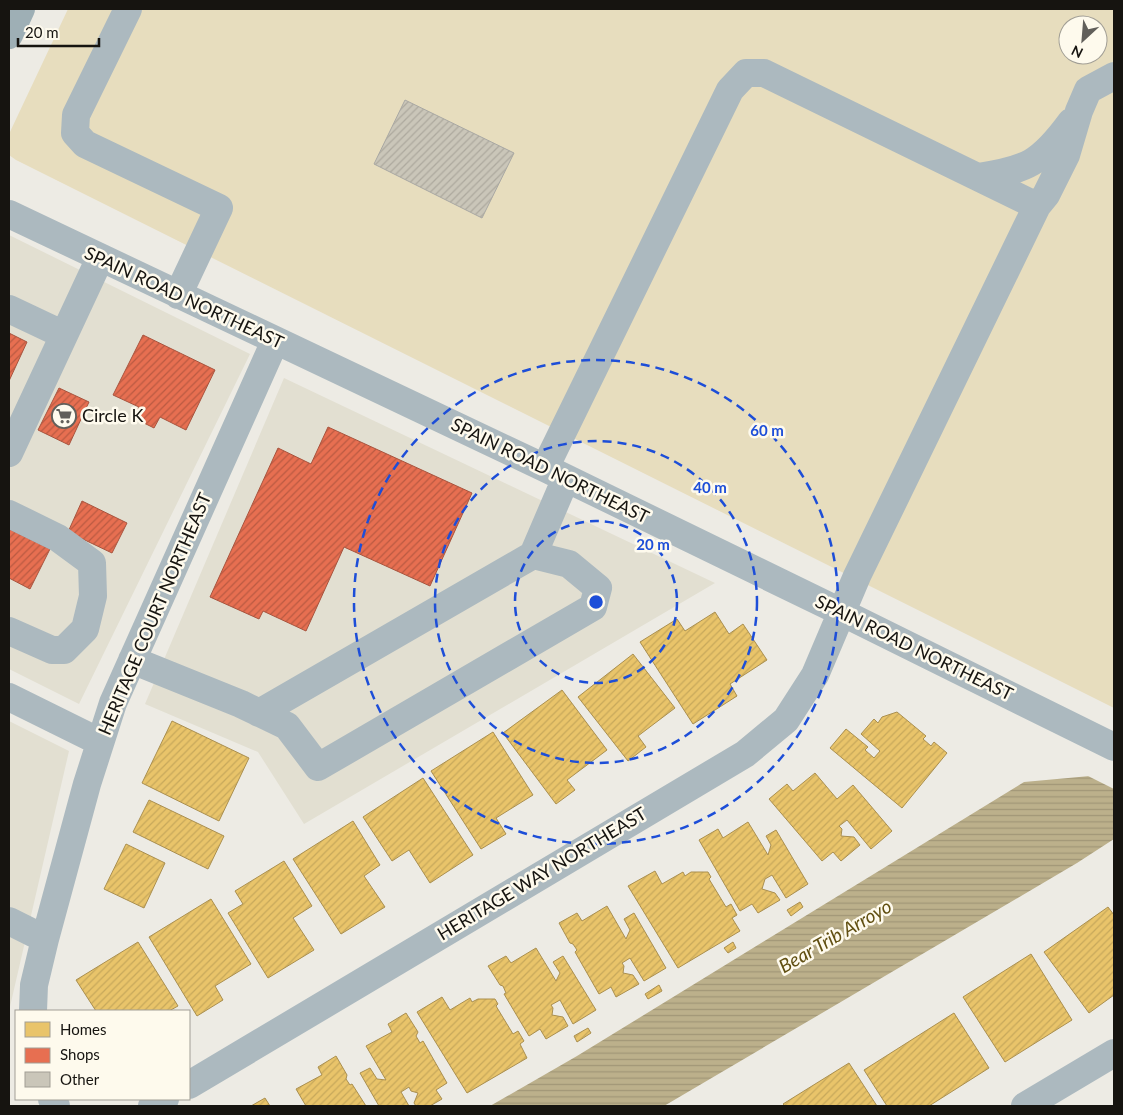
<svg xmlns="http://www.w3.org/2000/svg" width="1123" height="1115" viewBox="0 0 1123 1115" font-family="Lato,sans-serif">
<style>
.built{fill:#e2dfd1}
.park{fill:#e7ddbe;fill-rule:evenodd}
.water{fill:url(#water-rules)}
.pier{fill:#edebe4}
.homes{fill:url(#homes-hatch);stroke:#aa8f4f}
.shops{fill:url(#shops-hatch);stroke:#a8543e}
.building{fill:url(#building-hatch);stroke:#a9a8a3}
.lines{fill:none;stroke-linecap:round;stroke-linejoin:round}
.minor{stroke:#acb9bf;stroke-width:28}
.major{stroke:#9eafb5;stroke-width:28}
.ring{fill:none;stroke:#1d4ed8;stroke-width:2.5;stroke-dasharray:9 6}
.labels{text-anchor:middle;stroke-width:5;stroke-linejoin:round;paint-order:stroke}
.street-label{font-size:18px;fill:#161410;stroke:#fefaed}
.poi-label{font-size:18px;fill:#161410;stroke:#fefaed;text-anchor:start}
.water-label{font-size:19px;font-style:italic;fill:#614f11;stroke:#fefaed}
.centre{fill:#1d4ed8;stroke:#fefaed;stroke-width:2.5}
.ring-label{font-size:15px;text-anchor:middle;font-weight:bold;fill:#1d4ed8;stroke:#fefaed;stroke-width:5;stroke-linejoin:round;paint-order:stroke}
</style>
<defs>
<pattern id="water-rules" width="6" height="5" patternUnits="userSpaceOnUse" patternTransform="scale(1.25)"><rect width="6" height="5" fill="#bcb08b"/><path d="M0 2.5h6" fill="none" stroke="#a19677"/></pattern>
<pattern id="homes-hatch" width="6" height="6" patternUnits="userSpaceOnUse" patternTransform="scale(1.25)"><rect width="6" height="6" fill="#e9c46a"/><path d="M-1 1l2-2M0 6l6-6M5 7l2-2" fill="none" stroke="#c7a85b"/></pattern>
<pattern id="shops-hatch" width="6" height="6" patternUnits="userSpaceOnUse" patternTransform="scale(1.25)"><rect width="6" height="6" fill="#e76f51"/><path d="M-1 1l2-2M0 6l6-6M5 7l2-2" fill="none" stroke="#ba5a42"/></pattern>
<pattern id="building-hatch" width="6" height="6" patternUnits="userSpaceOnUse" patternTransform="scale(1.25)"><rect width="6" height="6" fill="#cac6b9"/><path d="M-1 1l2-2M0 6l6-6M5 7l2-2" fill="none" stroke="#ada99e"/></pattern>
</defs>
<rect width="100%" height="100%" fill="#edebe4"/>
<!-- built -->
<path class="built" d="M9,235L250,354L79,704L9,669Z
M284,378L715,583L304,824L258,752L145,704Z
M9,721L69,751L9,1011Z"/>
<!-- park -->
<path class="park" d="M68,9H1114V708L16,160L9,155V134ZM1068,25H1098V55H1068Z"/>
<!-- water -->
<path class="water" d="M1114,760V839L1077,863L664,1106H490L577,1056L1024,782L1090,776Z"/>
<!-- pier -->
<path class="pier" d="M1114,758V789L1084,774L1090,773Z"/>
<!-- homes -->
<path class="homes" d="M715,612L729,634L743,624L767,660L730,684L737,696L693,724L640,642L677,619L685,631Z
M633,654L675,708L638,736L646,747L628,761L578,697Z
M562,690L607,750L567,780L575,790L556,804L503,733Z
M897,712L926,736L923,739L931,746L934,742L947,753L902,808L830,748L846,729L868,747L865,750L874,758L880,751L861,734L874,719L878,723L882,717Z
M172,721L249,758L219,821L142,783Z
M493,732L533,795L496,818L506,834L481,849L431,771Z
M815,773L837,799L853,785L892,831L871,849L847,820L839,826L842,829L841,836L854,837L860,845L841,861L833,852L822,861L769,799L787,784L793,791Z
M423,778L473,855L430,883L409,850L392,861L363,817Z
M149,800L224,836L208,869L133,832Z
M353,821L380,865L364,876L385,907L341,934L293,859Z
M748,822L768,855L771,845L766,836L776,830L808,884L786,898L772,875L765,879L762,889L775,893L780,900L758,913L752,904L740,911L699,840L718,829L723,838Z
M126,844L165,863L144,908L104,889Z
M284,861L312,906L293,918L314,950L268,978L228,913L243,904L235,891Z
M655,871L662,884L683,872L685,876L691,872H708L711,877L709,879L726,907L731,904L737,915L732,918L740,931L678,968L628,886Z
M211,899L251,964L215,986L223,1000L197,1016L149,937Z
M800,902L803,907L791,916L787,910Z
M607,906L626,939L630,930L624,919L634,913L666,968L644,981L630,958L622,963L624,966L623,973L633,975L639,984L616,997L611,987L599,994L575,952L577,950L573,944L570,943L559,923L577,913L582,921Z
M1108,907L1114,915V995L1089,1013L1044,952Z
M138,942L178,1006L169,1011H96L76,980Z
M733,942L736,948L728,953L724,948Z
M536,948L556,981L560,973L553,962L563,956L596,1010L573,1024L560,1000L551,1005L553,1008L552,1015L563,1017L568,1026L546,1039L540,1029L529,1036L504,994L506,993L503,986L500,985L488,966L506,956L511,963Z
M1031,954L1072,1020L1005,1062L963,997Z
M659,985L662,991L648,999L645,994Z
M442,997L450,1010L470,998L472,1002L478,999H495L498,1004L496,1006L513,1034L518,1031L524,1041L520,1044L527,1058L467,1093L417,1012Z
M406,1013L418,1032L416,1036L420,1043L423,1041L447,1083L436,1090L442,1099L430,1106H416L414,1103L418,1093L411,1091L409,1087L401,1092L409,1106H379L360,1073L370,1068L377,1079L386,1080L366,1046L392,1032L388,1024Z
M954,1013L989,1068L929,1106H887L864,1070Z
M588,1028L591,1033L577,1042L574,1036Z
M336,1056L347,1075L346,1079L350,1085L352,1084L366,1106H306L296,1089L322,1075L318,1067Z
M849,1063L877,1106H785L783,1104Z
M265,1098L270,1106H251Z"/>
<!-- shops -->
<path class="shops" d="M9,333L27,342L9,381Z
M143,335L215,370L186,430L160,417L154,428L134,418L139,407L113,395Z
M59,388L89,402L69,445L38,430Z
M328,427L472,493L430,586L344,547L306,631L263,611L259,619L210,597L278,448L311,464Z
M82,501L127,523L112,553L68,532Z
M9,529L50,549L30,589L9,578Z"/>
<!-- building -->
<path class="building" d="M405,100L514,153L482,218L374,164Z"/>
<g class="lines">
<!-- minor -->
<path class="minor" d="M128,9L76,115L75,133L85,144L219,208L178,295
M978,177C1027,170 1041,163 1071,122
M9,214L545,468L841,612L1114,747
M9,309L64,335
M9,453L100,258
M545,468L730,90L746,73H764L1037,206
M9,514L58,538L92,563L93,596L85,629L64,650H52L9,631
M533,555L566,478
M132,660L241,704L287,726L318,767L593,607L598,588L569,564L533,555L259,713
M9,697L100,742
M9,921L45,939
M33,1011L34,985L45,939L87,784L113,703L275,341
M189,1085L745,754L786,720L815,675L857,576L1037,206L1046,195L1066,155L1079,111L1088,90L1114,76
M52,1099L56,1106
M152,1106L165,1099
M1025,1106L1114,1053"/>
<!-- major -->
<path class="major" d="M9,35L21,9"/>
</g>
<!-- distance rings -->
<g class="ring">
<circle cx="596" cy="602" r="81"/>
<circle cx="596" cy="602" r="161"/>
<circle cx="596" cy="602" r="242"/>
</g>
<!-- icons -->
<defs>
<symbol id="supermarket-ring" viewBox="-11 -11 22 22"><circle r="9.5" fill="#fefaed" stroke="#615f5a" stroke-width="1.5"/><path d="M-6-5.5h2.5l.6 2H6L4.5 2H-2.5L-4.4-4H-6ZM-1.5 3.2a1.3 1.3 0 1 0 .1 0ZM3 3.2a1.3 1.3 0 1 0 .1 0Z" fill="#615f5a"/></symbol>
</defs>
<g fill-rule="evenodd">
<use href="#supermarket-ring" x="50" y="402" width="28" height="28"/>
</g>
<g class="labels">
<!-- street labels -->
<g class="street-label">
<text transform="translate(184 298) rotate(25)" y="6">SPAIN ROAD NORTHEAST</text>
<text transform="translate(550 471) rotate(26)" y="6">SPAIN ROAD NORTHEAST</text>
<text transform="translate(155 614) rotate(-67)" y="6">HERITAGE COURT NORTHEAST</text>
<text transform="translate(914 648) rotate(26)" y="6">SPAIN ROAD NORTHEAST</text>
<text transform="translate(542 874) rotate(-31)" y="6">HERITAGE WAY NORTHEAST</text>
</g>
<!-- poi labels -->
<g class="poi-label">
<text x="82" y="422">Circle K</text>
</g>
<!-- water labels -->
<g class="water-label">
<text transform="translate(835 936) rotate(-30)" y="7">Bear Trib Arroyo</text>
</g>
</g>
<circle cx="596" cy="602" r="8" class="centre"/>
<g class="ring-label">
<text x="767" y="436">60 m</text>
<text x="710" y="493">40 m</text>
<text x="653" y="550">20 m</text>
</g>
<!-- border -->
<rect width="1123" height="1115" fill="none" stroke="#161410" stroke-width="20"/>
<!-- legend -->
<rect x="15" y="1010" width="175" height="90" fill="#fefaed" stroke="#a19e95"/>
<rect x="25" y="1022" width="25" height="15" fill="#e9c46a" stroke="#a19e95"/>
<text x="60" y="1035" font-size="15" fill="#161410">Homes</text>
<rect x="25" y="1048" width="25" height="15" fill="#e76f51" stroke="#a19e95"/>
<text x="60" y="1060" font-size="15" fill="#161410">Shops</text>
<rect x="25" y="1072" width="25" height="15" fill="#cac6b9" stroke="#a19e95"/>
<text x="60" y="1085" font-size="15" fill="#161410">Other</text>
<!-- north arrow -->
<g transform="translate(1083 40) rotate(206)"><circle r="24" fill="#fefaed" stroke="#a19e95"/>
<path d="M0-4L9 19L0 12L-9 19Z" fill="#615f5a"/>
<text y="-8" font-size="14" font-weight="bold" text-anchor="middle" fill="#161410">N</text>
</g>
<!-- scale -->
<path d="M18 38v8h81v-8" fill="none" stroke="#161410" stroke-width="2.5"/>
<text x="25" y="38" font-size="15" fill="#161410" stroke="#fefaed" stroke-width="4" paint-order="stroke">20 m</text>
</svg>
